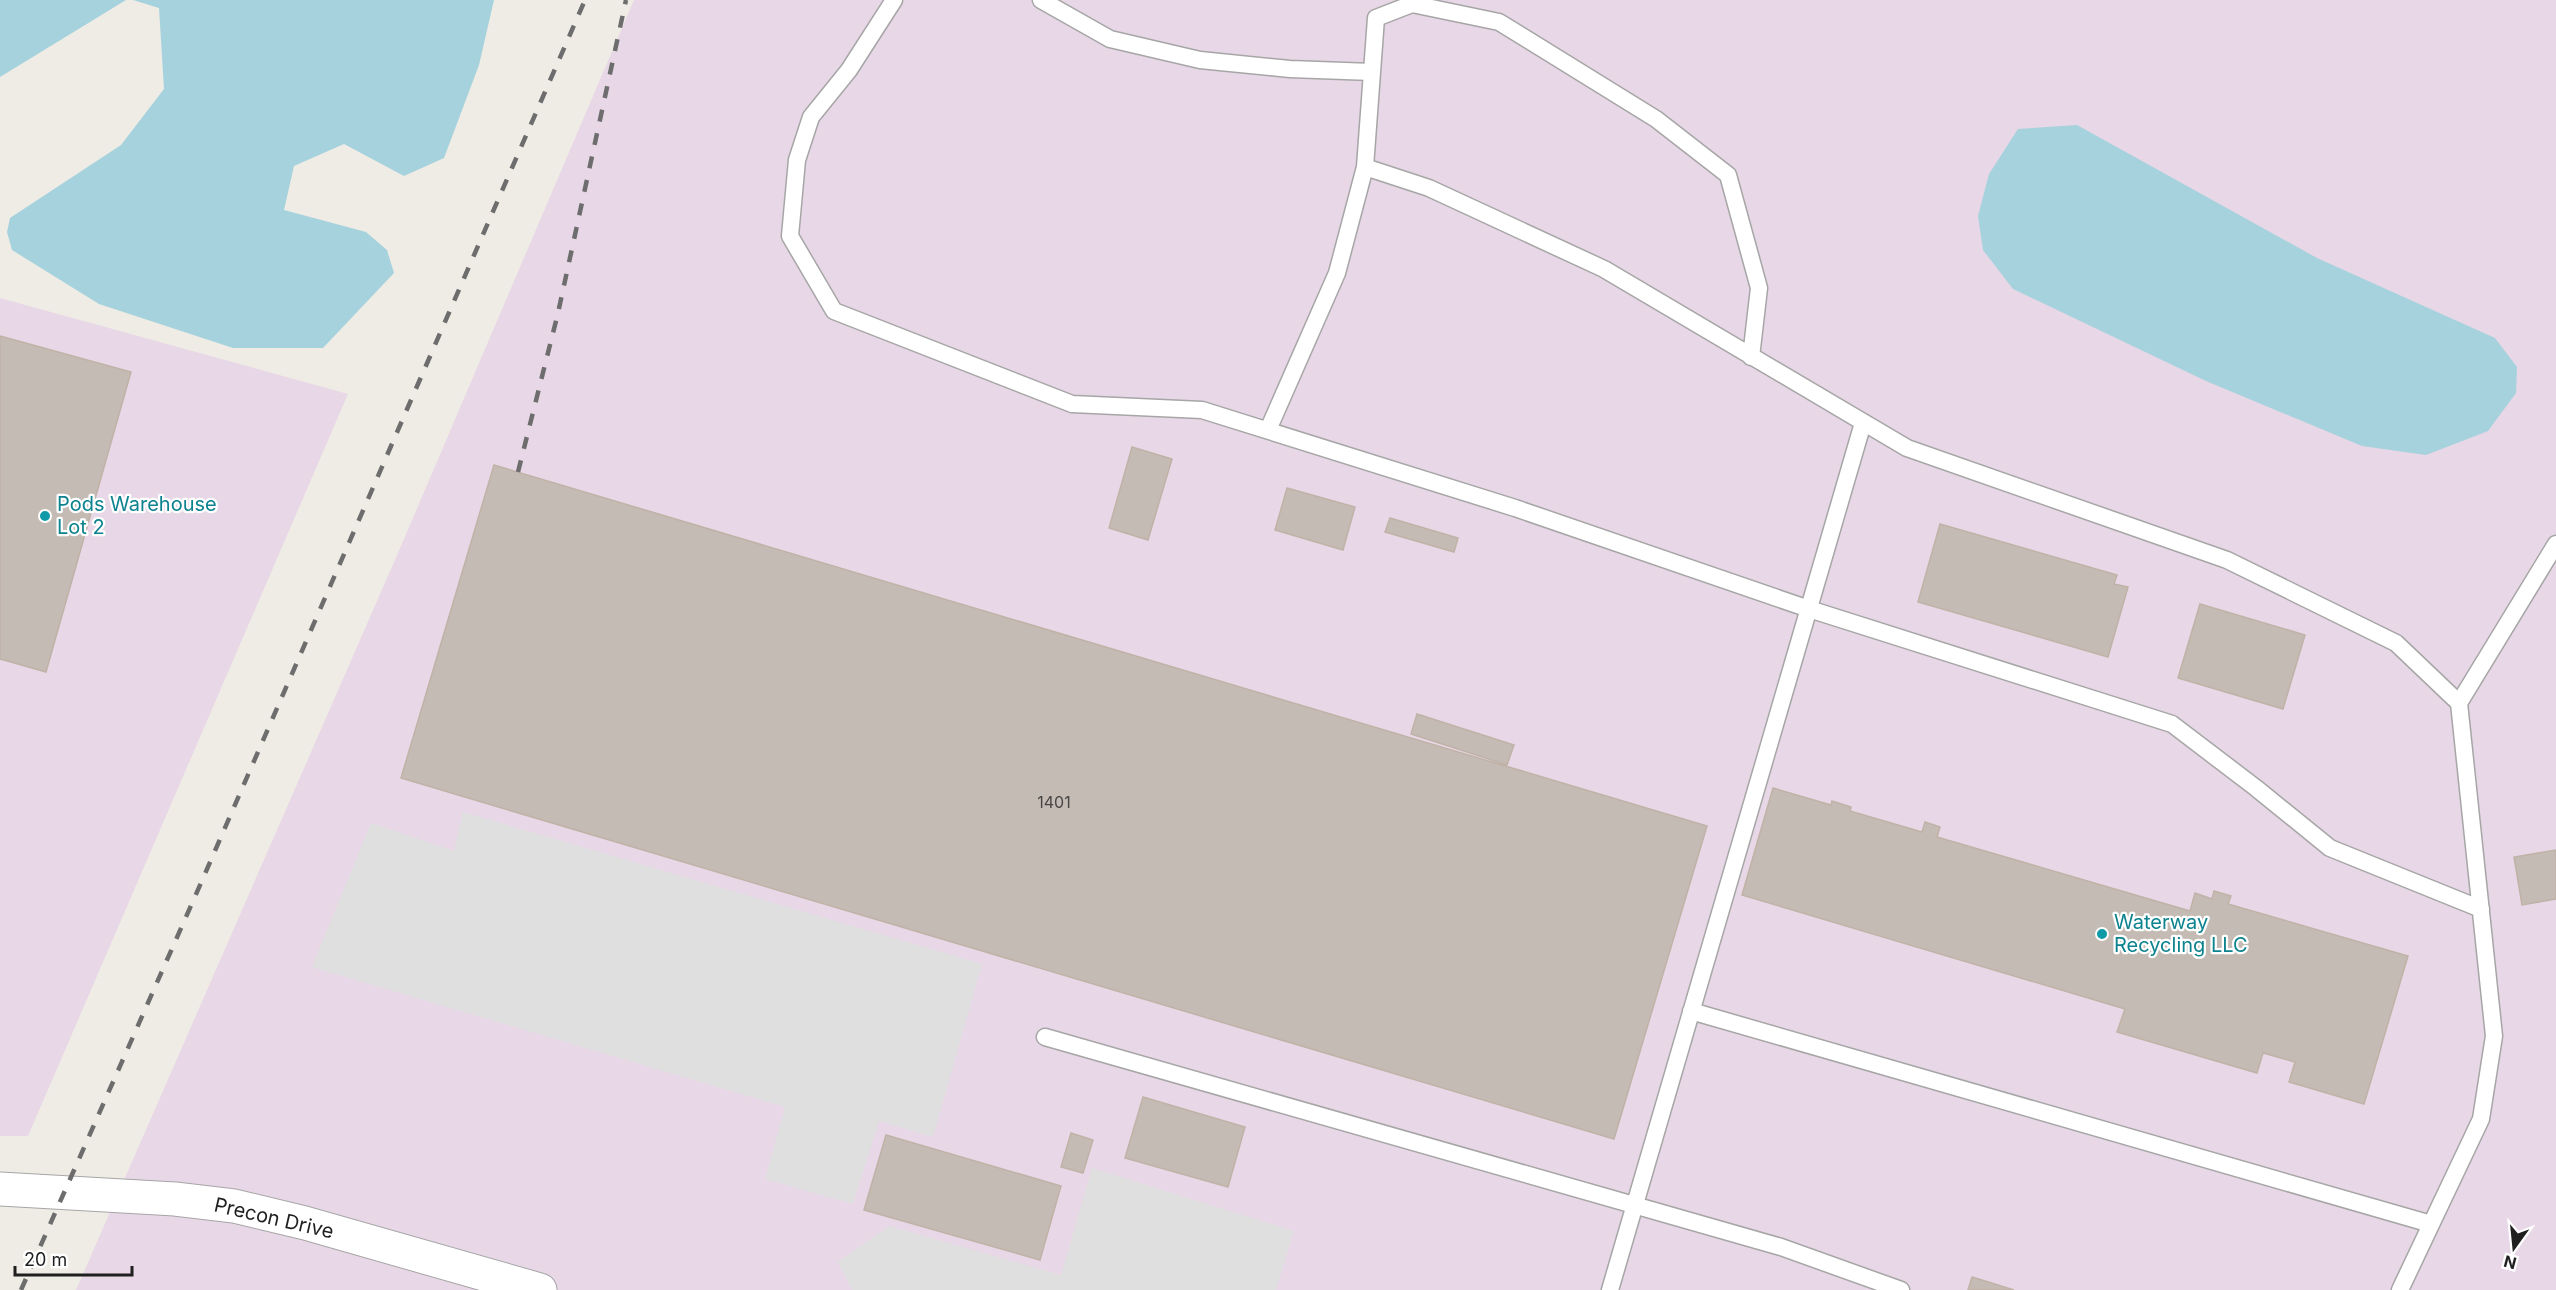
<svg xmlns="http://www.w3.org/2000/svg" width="2556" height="1290" viewBox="0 0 2556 1290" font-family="Inter,sans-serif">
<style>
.industrial{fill:#e8d7e6}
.parking{fill:#dfdfdf}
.water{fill:#a5d2dd}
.building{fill:#c4bbb4;stroke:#c1b2a7;stroke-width:1.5}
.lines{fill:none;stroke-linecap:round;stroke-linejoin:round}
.service-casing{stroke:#a6a6a6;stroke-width:19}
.minor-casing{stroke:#a6a6a6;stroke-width:35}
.service{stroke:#fff;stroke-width:16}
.minor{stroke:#fff;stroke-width:33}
.rail{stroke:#6d6d6d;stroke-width:4.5;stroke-dasharray:12 12;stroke-linecap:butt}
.culture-dot{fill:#0f9aa8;stroke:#fff;stroke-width:2}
.labels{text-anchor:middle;stroke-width:4.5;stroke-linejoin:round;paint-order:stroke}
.number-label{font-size:16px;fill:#484644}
.culture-label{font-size:20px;fill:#0d838f;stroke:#fff;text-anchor:start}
.street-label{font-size:20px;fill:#1f1f1f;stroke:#fff}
</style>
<rect width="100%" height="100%" fill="#efece5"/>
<!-- industrial -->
<path class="industrial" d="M634,0H2556V1290H76L398,553Z
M0,298L348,394L28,1136H0Z"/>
<!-- parking -->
<path class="parking" d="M463,812L982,964L933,1137L879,1121L853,1204L765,1179L785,1107L312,967L371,823L454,851Z
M1092,1168L1294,1231L1276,1290H852L838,1262L889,1226L1061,1275Z"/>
<!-- water -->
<path class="water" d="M0,0H126L0,77Z
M133,0H494L479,65L444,158L404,176L344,144L294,166L284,210L366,232L387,250L394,273L323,348H233L99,304L12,250L7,232L10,218L121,145L164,89L159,8Z
M2077,125L2317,258L2495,338L2517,367L2516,393L2488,431L2426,455L2362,446L2206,381L2013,289L1983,250L1978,216L1989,174L2018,129Z"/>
<!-- building -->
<path class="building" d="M0,336L131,372L46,672L0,659Z
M1132,447L1172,459L1148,540L1109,528Z
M494,465L1707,826L1614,1139L401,778Z
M1287,488L1355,507L1343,550L1275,530Z
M1390,518L1458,538L1454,552L1385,532Z
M1940,524L2117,575L2114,584L2128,587L2108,657L1918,602Z
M2200,604L2305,635L2283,709L2178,678Z
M1417,714L1514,745L1507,765L1411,734Z
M1773,788L1831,805L1832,801L1851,807L1850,811L1922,832L1925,822L1940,827L1937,837L2190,911L2195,893L2212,899L2214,891L2231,896L2228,904L2408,956L2364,1104L2289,1082L2295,1062L2263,1053L2257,1073L2117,1032L2125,1009L1742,895Z
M2556,850V899L2522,905L2514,857Z
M1143,1097L1245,1127L1228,1187L1125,1158Z
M1071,1133L1093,1140L1083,1173L1061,1167Z
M886,1135L1061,1186L1040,1260L864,1210Z
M1972,1277L2014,1290H1968Z"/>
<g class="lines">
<defs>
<path id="service" d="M894,0L849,70L811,117L797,160L790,236L834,311L1072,404L1202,410L1515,508L1809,609L2172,724L2256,788L2330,848L2481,909
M1041,0L1110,39L1200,60L1290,69L1372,72
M1751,357L1759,288L1728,175L1656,119L1499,22L1412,4L1376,18L1365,167L1429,188L1604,269L1907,448L2227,560L2396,643L2459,703L2494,1036L2481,1119L2400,1290
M1268,430L1337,273L1365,167
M2459,703L2556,544
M1691,1011L2431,1224
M1045,1037L1781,1247L1901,1290
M1610,1290L1863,423"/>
<path id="minor" d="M0,1189L175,1199L234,1206L305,1223L540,1290"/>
</defs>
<!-- service casing -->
<use href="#service" class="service-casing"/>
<!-- minor casing -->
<use href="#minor" class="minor-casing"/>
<!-- service -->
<use href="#service" class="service"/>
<!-- minor -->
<use href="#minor" class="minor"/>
<!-- rail -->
<path class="rail" d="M518,472L558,313L626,0
M21,1290L201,883L585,0"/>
</g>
<!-- markers -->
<g class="culture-dot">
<circle cx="45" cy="516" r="6"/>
<circle cx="2102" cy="934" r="6"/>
</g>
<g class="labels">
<!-- number labels -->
<g class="number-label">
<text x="1054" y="808">1401</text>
</g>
<!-- culture labels -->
<g class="culture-label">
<text x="57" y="511">Pods Warehouse<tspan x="57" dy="23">Lot 2</tspan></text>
<text x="2114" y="929">Waterway<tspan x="2114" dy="23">Recycling LLC</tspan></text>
</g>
<!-- street labels -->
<g class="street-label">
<text transform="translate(274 1218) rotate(13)" y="7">Precon Drive</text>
</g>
</g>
<!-- north arrow -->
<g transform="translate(2514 1248) rotate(195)" stroke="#ffffff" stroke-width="4.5" paint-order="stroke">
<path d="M0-4.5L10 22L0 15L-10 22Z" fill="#1f1f1f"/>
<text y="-9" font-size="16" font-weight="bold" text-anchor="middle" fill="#1f1f1f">N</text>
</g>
<!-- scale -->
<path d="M15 1266v9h117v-9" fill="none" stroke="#1f1f1f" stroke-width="3"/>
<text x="24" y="1266" font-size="18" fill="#1f1f1f" stroke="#ffffff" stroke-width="4.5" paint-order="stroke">20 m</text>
</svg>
